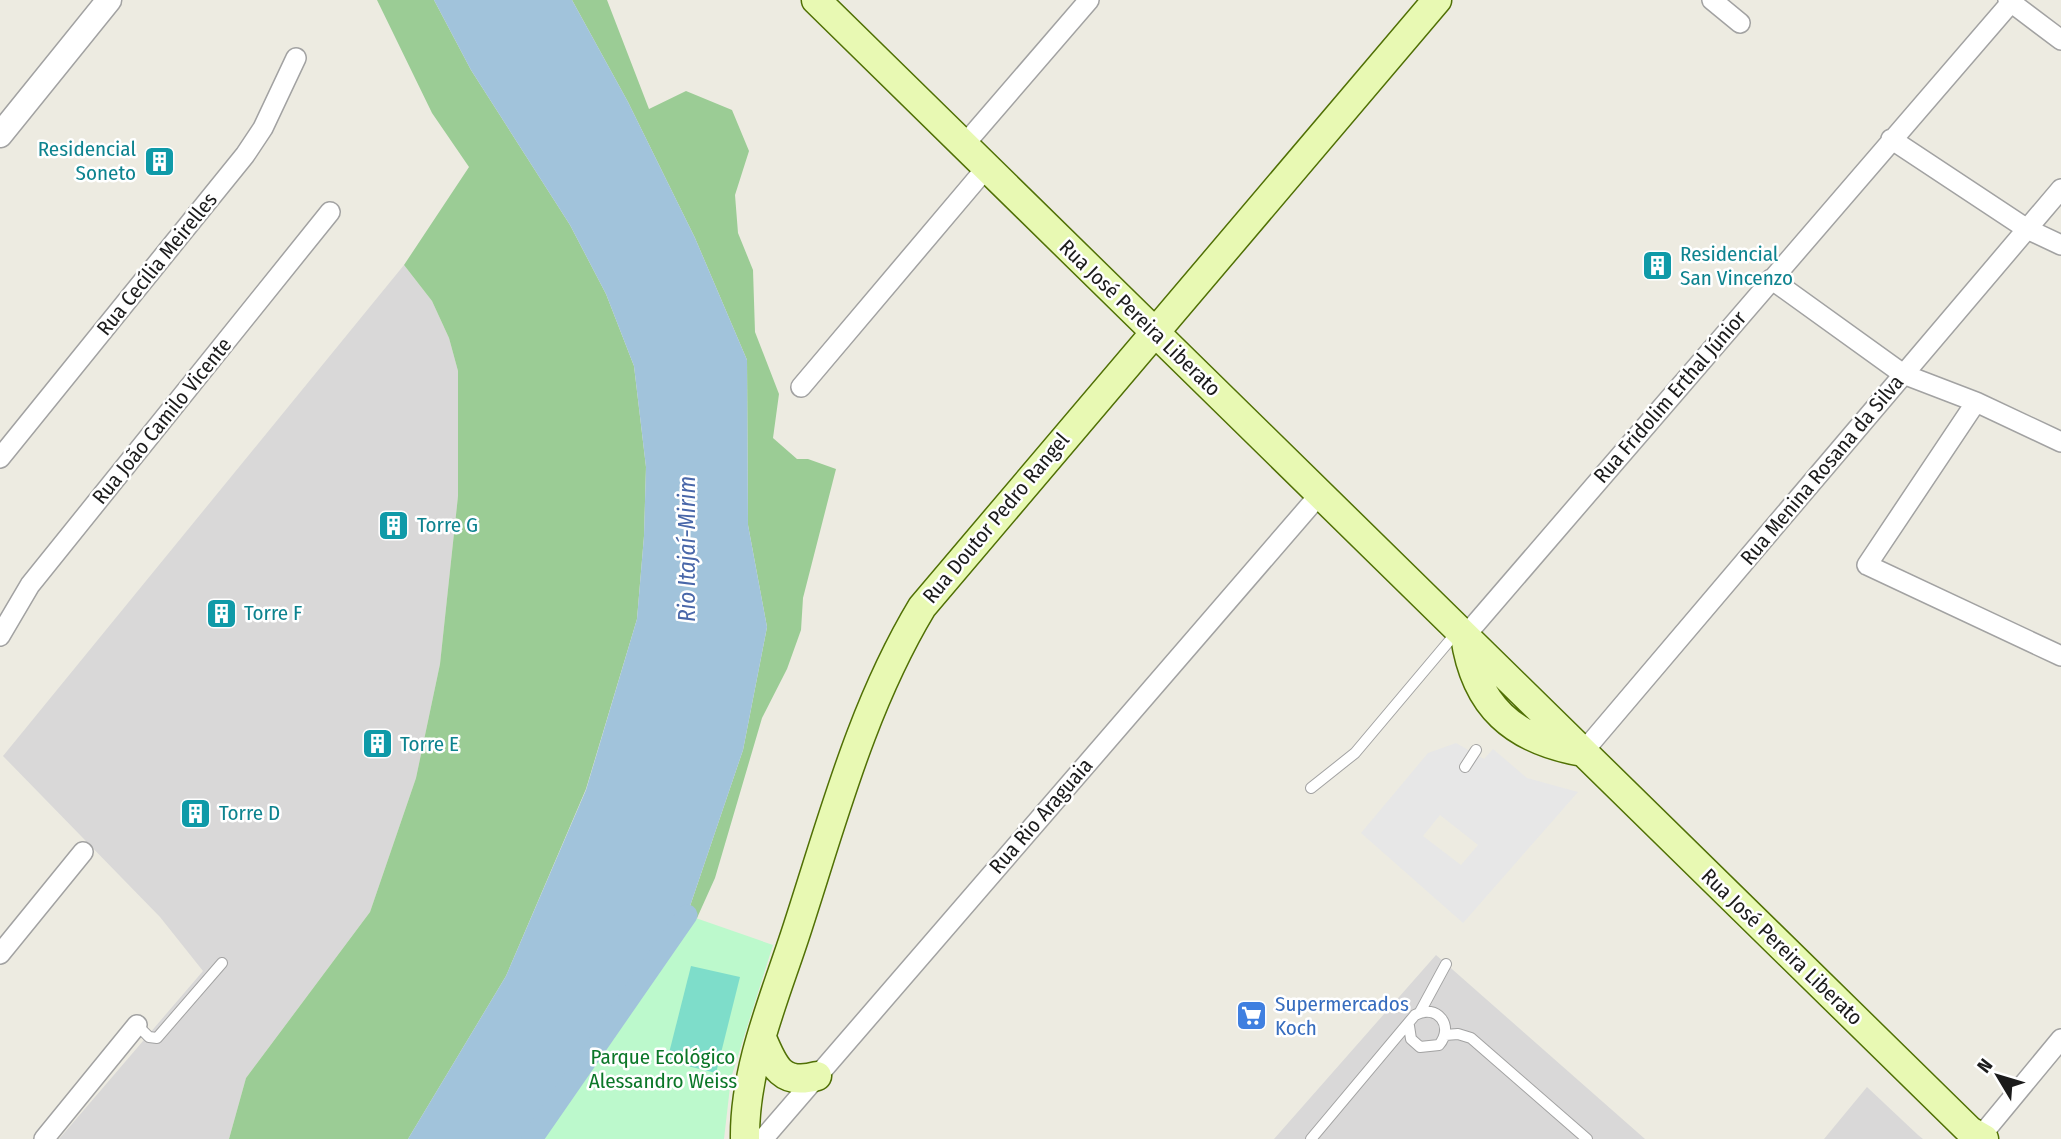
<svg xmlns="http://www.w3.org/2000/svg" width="2061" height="1139" viewBox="0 0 2061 1139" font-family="'Fira Sans Condensed',sans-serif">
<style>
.residential{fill:#d9d8d8}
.forest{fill:#9bcc95}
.park{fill:#bcf9cc}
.pitch{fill:#7eddca}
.parking{fill:#e7e7e7;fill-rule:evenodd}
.water{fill:#a1c3db}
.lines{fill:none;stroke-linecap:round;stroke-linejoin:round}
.canal{stroke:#a1c3db;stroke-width:21}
.service-casing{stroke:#a2a2a2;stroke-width:12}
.minor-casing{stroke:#a2a2a2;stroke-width:22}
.tertiary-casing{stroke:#a2a2a2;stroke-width:27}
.secondary-casing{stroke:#507005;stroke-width:31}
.service{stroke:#fff;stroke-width:10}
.minor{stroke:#fff;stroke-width:19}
.tertiary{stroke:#fff;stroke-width:24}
.secondary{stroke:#e8f9b3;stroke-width:28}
.labels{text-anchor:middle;stroke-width:5;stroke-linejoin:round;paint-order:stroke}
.culture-label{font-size:21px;fill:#0d838f;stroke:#fff;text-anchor:start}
.street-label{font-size:21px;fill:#1b1b1b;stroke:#fff}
.shop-label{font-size:21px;fill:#366cbe;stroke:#fff;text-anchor:start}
.park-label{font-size:21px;fill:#0b7728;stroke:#fff}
.water-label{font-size:23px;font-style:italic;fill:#4967a9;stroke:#fff}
</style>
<rect width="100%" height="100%" fill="#edebe1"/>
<!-- residential -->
<path class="residential" d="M404,265L432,301L449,338L458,371V496L440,664L416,778L370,912L246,1078L229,1139H59L203,971L160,917L3,756Z
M1436,955L1645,1139H1274Z
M1867,1087L1918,1135L1923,1139H1824Z"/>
<!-- forest -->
<path class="forest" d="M377,0H434L471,70L570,225L606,294L634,366L646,467L644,536L637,619L586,789L506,976L408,1139H229L246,1078L370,912L416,778L440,664L458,496V371L449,338L432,301L404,265L469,167L432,113Z
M572,0H607L649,109L686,91L732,110L749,151L735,195L738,233L753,270L755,332L779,394L773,438L797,459H808L836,469L803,598L801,630L787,669L762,718L715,878L697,918L687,915L743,750L767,627L748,525L747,360L695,238L628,102Z"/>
<!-- park -->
<path class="park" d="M687,915L773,945L731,1078L724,1139H532Z"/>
<!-- pitch -->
<path class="pitch" d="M691,966L740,977L716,1073L667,1061Z"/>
<!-- parking -->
<path class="parking" d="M1456,743L1484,759L1493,749L1527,778L1578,792L1463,923L1361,833L1428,753ZM1440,815L1478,845L1461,865L1423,836Z"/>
<!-- water -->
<path class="water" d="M434,0H572L628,102L695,238L747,360L748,525L767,627L743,750L687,915L532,1139H408L506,976L586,790L637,619L644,536L646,467L634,366L606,294L570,225L471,70Z"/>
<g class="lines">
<!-- canal -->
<path class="canal" d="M532,1139L687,915"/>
<defs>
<path id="service" d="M1465,767L1476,750
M1311,788L1355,753L1456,633
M1420,1012L1446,964
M137,1025L149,1037L157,1038L222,963
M1445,1035L1458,1034L1471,1038L1587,1139
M1311,1139L1415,1015C1437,1003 1455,1026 1439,1045L1420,1047L1411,1039L1409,1026"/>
<path id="minor" d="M1712,0L1740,23
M2008,0L2061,40
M1891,139L2027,229L2061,245
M964,145L1089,0
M1771,279L1903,374L1976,402L2061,442
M801,387L987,167
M1976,402L1867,565L2061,656
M0,458L245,155L263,128L296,58
M0,636L30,585L330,212
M1465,636L2013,0
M1583,752L2061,189
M0,954L83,852
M1980,1137L2061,1039
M44,1139L137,1025
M763,1139L1320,494"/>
<path id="tertiary" d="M0,135L109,0"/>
<path id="secondary" d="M816,0L1970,1131L1984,1139
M1465,636C1475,706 1513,740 1583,752
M762,1038C774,1067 782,1086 817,1076
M745,1139C744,1065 777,993 799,923C834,815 863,705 922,607L1437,0"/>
</defs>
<!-- service casing -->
<use href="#service" class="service-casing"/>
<!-- minor casing -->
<use href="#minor" class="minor-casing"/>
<!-- tertiary casing -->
<use href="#tertiary" class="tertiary-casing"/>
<!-- secondary casing -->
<use href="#secondary" class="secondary-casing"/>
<!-- service -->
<use href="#service" class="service"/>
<!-- minor -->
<use href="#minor" class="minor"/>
<!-- tertiary -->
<use href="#tertiary" class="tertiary"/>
<!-- secondary -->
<use href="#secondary" class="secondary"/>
</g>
<!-- icons -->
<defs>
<symbol id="building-square" viewBox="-11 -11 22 22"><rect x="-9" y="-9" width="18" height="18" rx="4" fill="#0f9aa8" stroke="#fff"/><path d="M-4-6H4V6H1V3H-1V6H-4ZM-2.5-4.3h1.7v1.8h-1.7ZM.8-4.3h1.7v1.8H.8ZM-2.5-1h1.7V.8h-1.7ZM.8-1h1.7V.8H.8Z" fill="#fff"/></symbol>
<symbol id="supermarket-square" viewBox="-11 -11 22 22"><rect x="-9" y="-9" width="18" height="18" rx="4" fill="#3f7fe0" stroke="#fff"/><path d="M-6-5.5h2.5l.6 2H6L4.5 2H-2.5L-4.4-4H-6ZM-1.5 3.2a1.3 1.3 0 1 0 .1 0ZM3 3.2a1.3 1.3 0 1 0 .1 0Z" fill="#fff"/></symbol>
</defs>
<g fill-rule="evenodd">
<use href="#building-square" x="142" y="144" width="35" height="35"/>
<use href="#building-square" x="1640" y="248" width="35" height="35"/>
<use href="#building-square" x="376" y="508" width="35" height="35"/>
<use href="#building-square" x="204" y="596" width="35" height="35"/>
<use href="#building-square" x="360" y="726" width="35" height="35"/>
<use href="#building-square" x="178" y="796" width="35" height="35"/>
<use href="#supermarket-square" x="1234" y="998" width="35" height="35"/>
</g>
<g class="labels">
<!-- culture labels -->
<g class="culture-label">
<text x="136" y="156" text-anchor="end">Residencial<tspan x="136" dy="24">Soneto</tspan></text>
<text x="1680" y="261">Residencial<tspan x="1680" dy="24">San Vincenzo</tspan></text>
<text x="417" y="532">Torre G</text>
<text x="244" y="620">Torre F</text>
<text x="400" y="751">Torre E</text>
<text x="219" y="820">Torre D</text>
</g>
<!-- street labels -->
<g class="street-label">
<text transform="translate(157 264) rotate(-51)" y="7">Rua Cecília Meirelles</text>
<text transform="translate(1140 318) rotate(44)" y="7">Rua José Pereira Liberato</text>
<text transform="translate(1670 397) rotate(-49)" y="7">Rua Fridolim Erthal Júnior</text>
<text transform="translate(162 421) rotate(-51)" y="7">Rua João Camilo Vicente</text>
<text transform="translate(1822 470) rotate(-50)" y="7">Rua Menina Rosana da Silva</text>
<text transform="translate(996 518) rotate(-50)" y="7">Rua Doutor Pedro Rangel</text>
<text transform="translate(1041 816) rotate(-49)" y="7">Rua Rio Araguaia</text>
<text transform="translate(1782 947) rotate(44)" y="7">Rua José Pereira Liberato</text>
</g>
<!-- shop labels -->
<g class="shop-label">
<text x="1275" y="1011">Supermercados<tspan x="1275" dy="24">Koch</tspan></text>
</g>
<!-- park labels -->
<g class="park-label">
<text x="663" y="1064">Parque Ecológico<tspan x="663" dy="24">Alessandro Weiss</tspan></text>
</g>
<!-- water labels -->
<g class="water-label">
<text transform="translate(687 549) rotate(-90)" y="8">Rio Itajaí-Mirim</text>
</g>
</g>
<!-- north arrow -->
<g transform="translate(1998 1076) rotate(308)" stroke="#ffffff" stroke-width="5" paint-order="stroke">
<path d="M0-5L12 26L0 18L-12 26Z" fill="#1b1b1b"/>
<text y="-10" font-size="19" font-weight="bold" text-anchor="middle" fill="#1b1b1b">N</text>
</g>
</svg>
